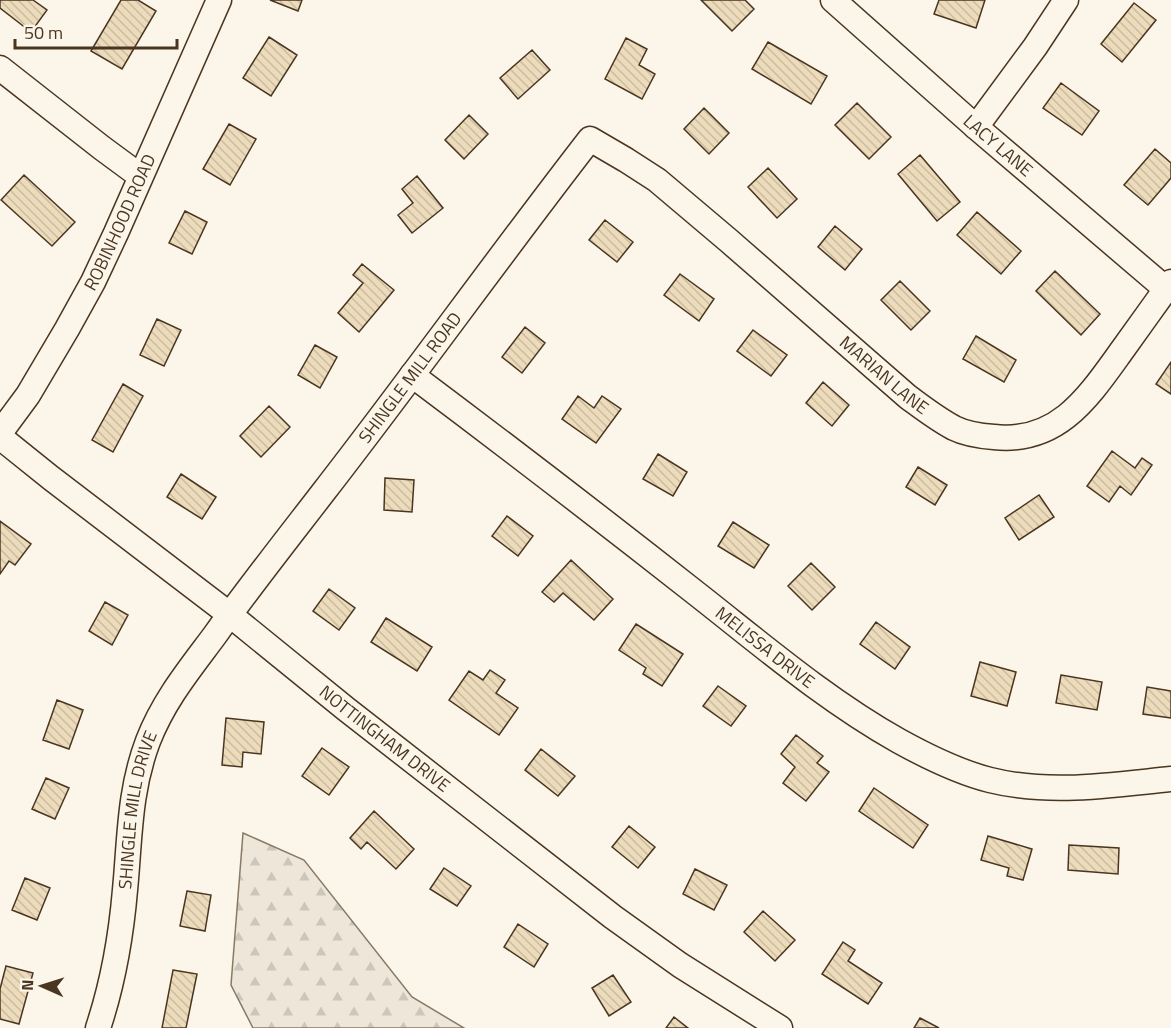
<svg xmlns="http://www.w3.org/2000/svg" width="1171" height="1028" viewBox="0 0 1171 1028" font-family="'Titillium Web',sans-serif">
<style>
.forest{fill:url(#forest-firs);stroke:#887966;stroke-width:1.5}
.building{fill:url(#building-back-hatch);stroke:#4a3520;stroke-width:1.5}
.lines{fill:none;stroke-linecap:round;stroke-linejoin:round}
.minor-casing{stroke:#4a3520;stroke-width:27}
.minor{stroke:#fbf6e9;stroke-width:24}
.labels{text-anchor:middle;stroke-width:4.5;stroke-linejoin:round;paint-order:stroke}
.street-label{font-size:18px;fill:#4a3520;stroke:#fbf6e9}
</style>
<defs>
<pattern id="forest-firs" width="22" height="20" patternUnits="userSpaceOnUse" patternTransform="scale(1.5)"><rect width="22" height="20" fill="#ede6d9"/><path d="M5 1l3.5 6h-7zM16 11l3.5 6h-7z" fill="#cdc6ba"/></pattern>
<pattern id="building-back-hatch" width="6" height="6" patternUnits="userSpaceOnUse" patternTransform="scale(1.5)"><rect width="6" height="6" fill="#ecdcbc"/><path d="M-1 5l2 2M0 0l6 6M5-1l2 2" fill="none" stroke="#ccbda1"/></pattern>
</defs>
<rect width="100%" height="100%" fill="#fbf6e9"/>
<!-- forest -->
<path class="forest" d="M243,833L304,860L412,997L464,1028H253L231,985Z"/>
<!-- building -->
<path class="building" d="M0,0H33L47,10L31,32L0,8Z
M121,0H138L156,11L122,69L91,51Z
M270,0H302L298,11Z
M701,0H745L754,9L732,31Z
M939,0H985L976,28L934,14Z
M1134,3L1156,20L1122,62L1101,44Z
M269,37L297,55L271,96L243,78Z
M626,38L647,49L639,65L655,74L642,99L605,79Z
M768,42L827,76L811,104L752,69Z
M532,50L550,70L518,99L500,78Z
M1061,83L1099,111L1082,135L1043,108Z
M857,103L891,137L869,159L835,125Z
M704,108L729,133L709,154L684,129Z
M469,115L488,134L464,159L445,140Z
M229,124L256,139L230,185L203,169Z
M1155,149L1171,163V178L1148,205L1124,185Z
M920,155L960,202L937,221L898,174Z
M768,168L797,199L777,218L748,187Z
M24,175L75,222L52,246L1,200Z
M417,176L443,208L412,233L398,215L413,203L402,189Z
M185,211L207,222L192,254L169,243Z
M977,212L1021,251L1001,274L957,235Z
M605,220L633,242L617,262L589,240Z
M835,226L862,249L845,270L818,247Z
M362,264L394,290L359,332L338,313L363,283L353,275Z
M1055,271L1100,314L1081,335L1036,291Z
M680,274L714,299L699,321L664,295Z
M900,281L930,311L911,330L881,300Z
M157,319L181,330L164,366L140,355Z
M525,327L545,343L522,373L502,357Z
M753,330L787,355L771,376L737,351Z
M976,336L1016,360L1004,382L963,359Z
M315,345L337,357L320,388L298,375Z
M1171,362V394L1156,384Z
M823,382L849,405L832,426L806,403Z
M123,384L143,396L113,452L92,440Z
M578,396L594,408L602,396L621,409L596,443L562,419Z
M269,406L290,427L261,457L240,436Z
M1112,451L1135,468L1142,458L1152,465L1131,495L1120,486L1109,502L1087,486Z
M658,454L687,472L673,496L643,479Z
M918,467L947,485L935,505L906,487Z
M181,474L216,497L202,519L167,497Z
M385,478L414,480L412,512L384,510Z
M1039,495L1054,517L1019,540L1005,518Z
M507,516L533,536L518,556L492,536Z
M0,521L31,544L15,565L9,561L0,574Z
M733,522L769,545L754,568L718,546Z
M571,560L613,599L594,620L563,593L554,602L542,592Z
M811,563L835,587L812,610L788,586Z
M329,589L355,608L339,630L313,611Z
M105,602L128,615L112,645L89,631Z
M386,618L432,647L417,671L371,642Z
M876,622L910,647L895,669L860,644Z
M636,624L683,654L662,686L643,674L646,668L619,650Z
M980,662L1016,672L1007,706L971,696Z
M490,670L505,680L496,693L518,708L499,735L449,700L469,671L483,680Z
M1061,675L1102,682L1097,710L1056,703Z
M718,686L746,706L731,726L703,706Z
M1147,687L1171,691V718L1143,714Z
M57,700L83,710L69,749L43,740Z
M226,718L264,722L261,754L243,752L242,767L222,765Z
M796,735L823,756L817,763L829,772L806,801L783,783L795,767L781,754Z
M322,748L349,767L329,795L302,776Z
M541,749L575,776L558,796L525,770Z
M46,778L69,788L55,819L32,809Z
M874,788L928,825L913,848L859,811Z
M374,811L414,849L396,869L367,842L361,849L350,838Z
M629,826L655,847L638,868L612,847Z
M988,836L1032,849L1023,880L1007,876L1009,868L981,860Z
M1069,845L1119,848L1118,874L1068,870Z
M444,868L471,886L457,906L430,889Z
M695,869L727,885L714,910L683,894Z
M25,878L50,888L37,920L12,910Z
M187,891L211,895L205,931L180,926Z
M763,911L795,940L775,961L744,932Z
M518,924L548,944L534,967L504,947Z
M843,942L855,950L848,961L882,983L868,1004L822,974Z
M6,966L33,973L19,1024L0,1019V989Z
M173,970L197,974L186,1028H162Z
M613,975L631,1002L609,1016L592,988Z
M674,1017L688,1028H666Z
M920,1018L939,1028H914Z"/>
<g class="lines">
<defs>
<g id="minor">
<path id="s1" d="M833,0L976,127L1166,289"/>
<path d="M0,68L102,148L140,176"/>
<path d="M976,127L1035,47L1066,0"/>
<path id="s2" d="M412,375C508,447 603,520 697,594C762,645 826,700 899,741C928,757 958,772 990,780C1050,795 1111,785 1171,779"/>
<path id="s3" d="M0,433L28,395L67,329L93,282L116,233L219,0"/>
<path id="s4" d="M0,437L51,478L229,614L346,709L613,917L680,965L780,1028"/>
<path id="s5" d="M98,1028C113,983 121,937 125,890C130,838 129,791 148,741C164,700 189,670 215,635C250,586 288,538 325,490C415,374 500,255 590,139L626,160L657,180L728,240L908,397C923,408 937,419 954,428C966,434 980,436 994,437C1059,444 1089,396 1123,349C1139,327 1155,304 1171,282"/>
</g>
</defs>
<!-- minor casing -->
<use href="#minor" class="minor-casing"/>
<!-- minor -->
<use href="#minor" class="minor"/>
</g>
<g class="labels">
<!-- street labels -->
<g class="street-label">
<text dy="6" stroke="none"><textPath href="#s1" startOffset="220">LACY LANE</textPath></text>
<text dy="6" stroke="none"><textPath href="#s3" startOffset="243">ROBINHOOD ROAD</textPath></text>
<text dy="6" stroke="none"><textPath href="#s5" startOffset="1418">MARIAN LANE</textPath></text>
<text dy="6" stroke="none"><textPath href="#s5" startOffset="741">SHINGLE MILL ROAD</textPath></text>
<text dy="6" stroke="none"><textPath href="#s2" startOffset="446">MELISSA DRIVE</textPath></text>
<text dy="6" stroke="none"><textPath href="#s4" startOffset="489">NOTTINGHAM DRIVE</textPath></text>
<text dy="6" stroke="none"><textPath href="#s5" startOffset="222">SHINGLE MILL DRIVE</textPath></text>
</g>
</g>
<!-- north arrow -->
<g transform="translate(42 986) rotate(273)" stroke="#fbf6e9" stroke-width="4.5" paint-order="stroke">
<path d="M0-4.5L10 22L0 15L-10 22Z" fill="#4a3520"/>
<text y="-9" font-size="16" font-weight="bold" text-anchor="middle" fill="#4a3520">N</text>
</g>
<!-- scale -->
<path d="M15 39v9h162v-9" fill="none" stroke="#4a3520" stroke-width="3"/>
<text x="24" y="39" font-size="18" fill="#4a3520" stroke="#fbf6e9" stroke-width="4.5" paint-order="stroke">50 m</text>
</svg>
